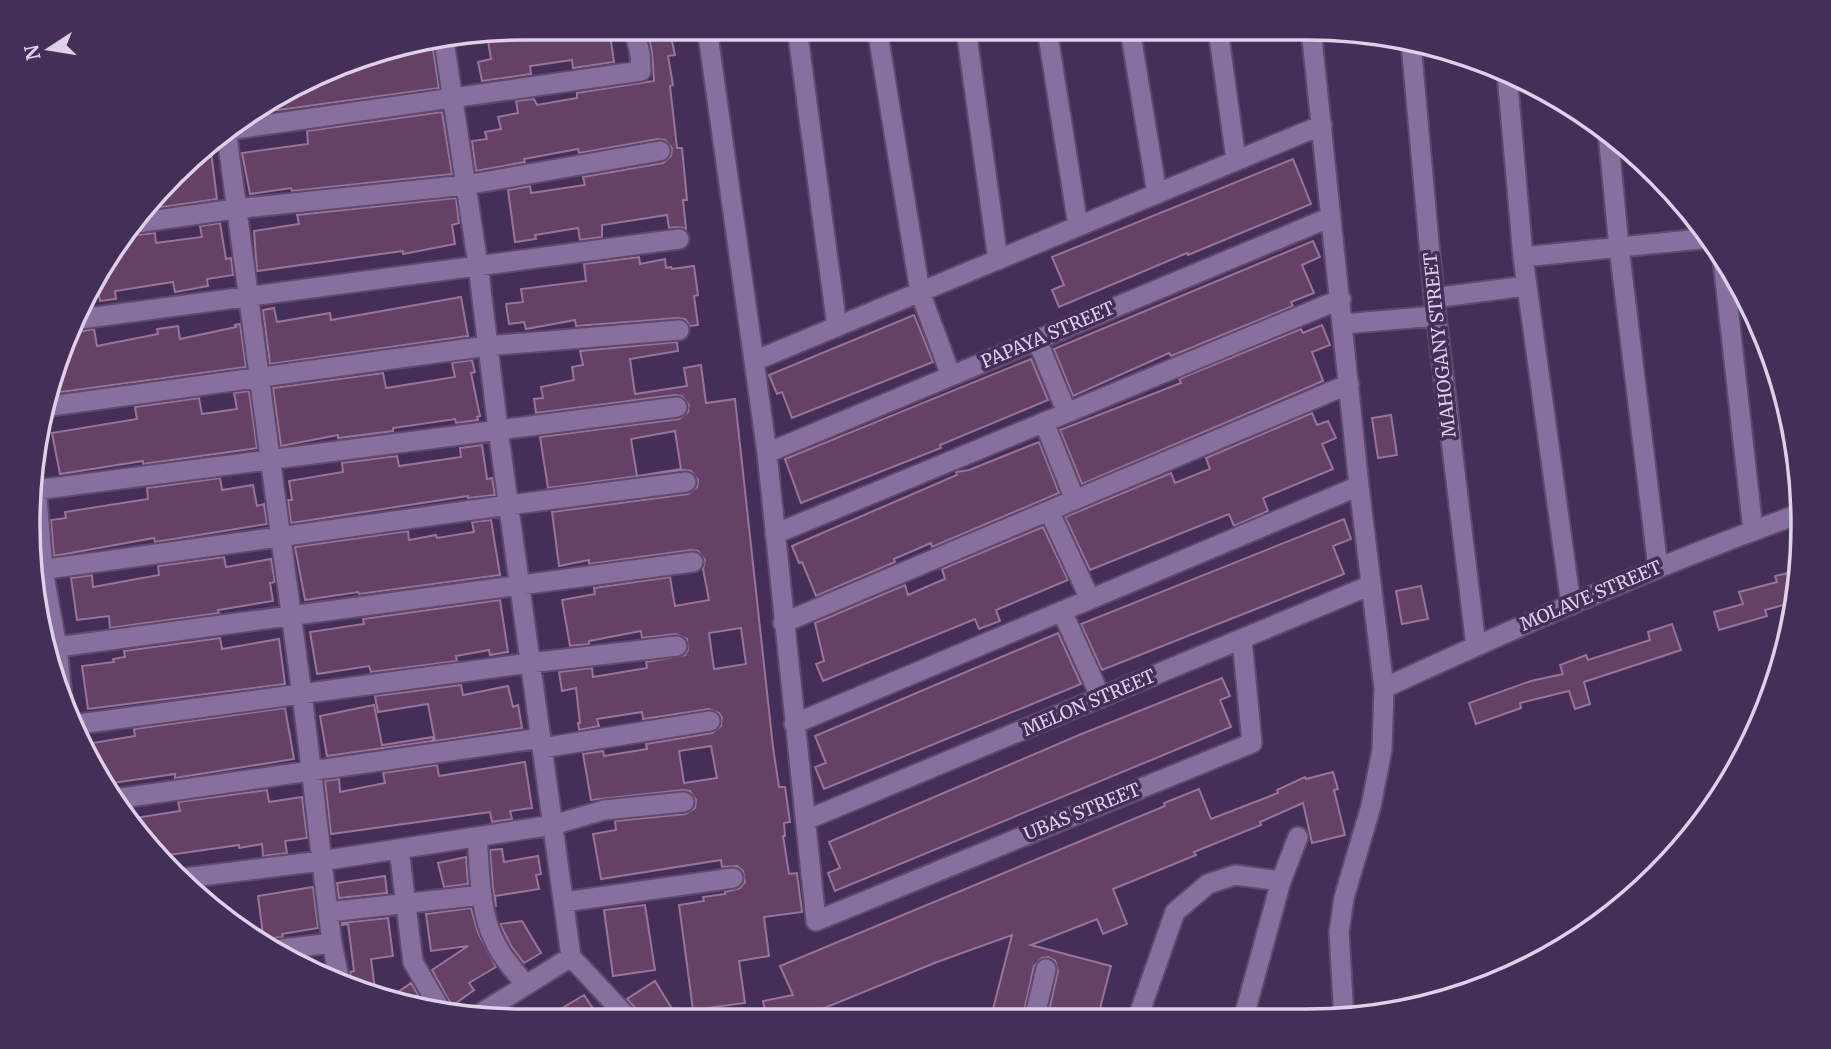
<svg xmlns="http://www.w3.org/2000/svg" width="1831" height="1049" viewBox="0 0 1831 1049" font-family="Merriweather,serif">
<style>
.building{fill:#654165;stroke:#9a7399;stroke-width:2;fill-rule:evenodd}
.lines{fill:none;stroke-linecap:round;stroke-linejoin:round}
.street-casing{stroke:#5d4a6d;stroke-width:23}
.street{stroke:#87709d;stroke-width:19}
.labels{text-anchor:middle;stroke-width:7;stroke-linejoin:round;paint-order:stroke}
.street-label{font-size:18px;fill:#ddd1ea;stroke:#442f58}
.rim{fill:none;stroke:#ddd1ea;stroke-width:3.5}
</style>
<rect width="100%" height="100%" fill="#442f58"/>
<!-- building -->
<path class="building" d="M524,28H609L614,62L573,68L572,60L530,66L531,74L482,81L478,62L491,59L487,34Z
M647,28H669L675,55L668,56L673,85L670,86L677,148H682L687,200H683L686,229L678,227L669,228L667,215L602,225V237L580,240L578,228L535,235L536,239L515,242L508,190L530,186L531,193L585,185L583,177L663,163L671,156L672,148L665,140L658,139L579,153L578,149L524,159L525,162L476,171L472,141L487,139L485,132L501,129L498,117L518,113L516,101L534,99L537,105L577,98V93L654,81L652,53Z
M432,43L439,88L264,112L263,109L365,54Z
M442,112L452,174L292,191L291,188L250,194L242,153L308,144L307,131Z
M210,144L217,199L149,209L174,183Z
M1293,159L1311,204L1188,255L1187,253L1059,307L1052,290L1064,285L1052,257Z
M456,198L459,223L452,225L455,244L403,254V251L257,271L254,231L299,224L297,215Z
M220,223L226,259L231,258L233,275L207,279L208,286L175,292L173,282L115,291L116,299L100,301L97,281L112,248L128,232L137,235L155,233L156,243L202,237L200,226Z
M1313,241L1320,257L1302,265L1314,293L1291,302L1293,306L1171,356L1169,353L1073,396L1054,349Z
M639,257L640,264L665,259L666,268L671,267L672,269L694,266L698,295L694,296L698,325L690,326L685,319L678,318L576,326L575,320L526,329L524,322L509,324L506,304L523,302L521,289L586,281L584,264Z
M461,297L468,336L270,364L263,310L274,308L277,322L330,313L331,320Z
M914,315L933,362L792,418L782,392L777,394L769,375Z
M240,324L246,367L46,394L74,333L94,329L97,346L158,334L157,329L178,326L180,339L236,327L235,325Z
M1322,325L1330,345L1312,352L1323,381L1082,484L1060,430L1181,383L1179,379L1301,329L1303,333Z
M677,342L678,351L630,359L635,394L687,386L684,368L701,365L706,403L735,399L773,747L779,787H785L790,822L784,823L785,836H783L789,874L797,873L802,912L764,917L769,956L739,961L745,1003L693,1010L679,905L704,901L703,897L725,894V892L740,888L745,882L743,871L737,866L722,867L721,860L601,879L593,834L616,830L615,821L686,814L695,808L696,800L690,791L683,790L591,800L583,754L603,751L604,756L647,749L646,744L712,733L721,726L722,718L719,713L709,709L643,719L642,712L597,719L599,726L579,730L578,723H580L576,688L562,691L559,672L592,668L593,677L647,668L646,662L685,655L688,650L687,639L676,634L642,638L641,631L589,641V644L570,646L562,600L595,594L594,588L670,577L675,606L709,600L703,569L705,560L698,551L691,550L589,564V560L559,566L552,512L688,494L697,487L698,480L691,471L684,470L548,488L540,437L679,419L688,412L689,405L682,396L675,395L536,413L534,399L543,398L541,387L574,380L572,367L583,365L580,351ZM675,431L681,469L637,476L631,439ZM741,628L746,664L714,669L709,633ZM711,746L717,778L684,783L679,751Z
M1031,359L1048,400L940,445L941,448L801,503L785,459Z
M472,360L475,372L471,373L480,416L477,417L478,420L456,423L455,419L393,428V431L338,438V435L281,446L273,388L383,373L386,388L455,377L452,363Z
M249,391L257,448L143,464V461L60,474L52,433L137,419L135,407L199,398L202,414L237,409L234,393Z
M1312,413L1317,425L1328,421L1336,438L1322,444L1333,469L1263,498L1268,511L1234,526L1229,514L1090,570L1065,517L1171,473L1175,483L1210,469L1206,458Z
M1391,415L1397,455L1378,458L1372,418Z
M1039,442L1059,493L932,547L931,543L894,559L895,562L816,596L802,562L799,563L792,546L957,475L956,472L969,470Z
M482,445L487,479L492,478L495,495L468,498V496L291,523L288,500H292L289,481L343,472L342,463L397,456L399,466L461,457L460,448Z
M220,478L222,490L253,485L257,506L264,504L267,524L155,542L154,538L54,556L51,520L66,518L65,512L148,499L147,488Z
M1344,519L1351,539L1333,546L1344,574L1102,670L1081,624Z
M491,520L500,575L359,594L358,592L305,600L295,547L408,531L409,540L436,535L437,538L474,532L472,522Z
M1043,527L1068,580L996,610L1000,621L979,629L975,619L823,681L816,664L824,661L815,623L905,585L908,595L926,587L945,579L942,569Z
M224,557L226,567L271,559L275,582L270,583L273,601L218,610L219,613L110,628L109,616L77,620L71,578L92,575L93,587L159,575L158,566Z
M1798,571L1795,602L1765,610L1767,616L1719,630L1714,612L1743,604L1739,592L1777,582L1775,576Z
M1421,586L1428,619L1402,624L1396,591Z
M500,600L508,652L490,655L489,650L456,656L457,661L371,672L369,666L317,674L310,632L364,624L363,619Z
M1672,624L1681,650L1584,682L1590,704L1575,709L1569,691L1520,703L1521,708L1476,724L1469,703L1531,681L1563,674L1560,665L1586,655L1588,660L1650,640L1648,632Z
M1058,633L1081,684L824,789L815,767L826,763L815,736Z
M220,638L222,649L279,639L285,684L88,709L82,666L114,662L113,659L125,657L124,651Z
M1222,678L1230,696L1220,700L1231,727L835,891L828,873L840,868L829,842L1079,735Z
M461,685L463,695L508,686L513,707L518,705L522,728L435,741L428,704L378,712L375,696Z
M374,705L382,745L433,737V741L327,756L320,716Z
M285,708L294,759L175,778V774L106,784L97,768L93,743L135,736L134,729Z
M525,762L532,808L510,811L512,819L492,822L490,812L331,834L325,781L339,779L340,792L385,783L383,773L437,765L439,776Z
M1333,772L1338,789L1334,790L1345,835L1312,843L1303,803L1260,822L1261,825L1194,852L1196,855L1113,889L1127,924L1103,934L1097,919L1031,945L1111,966L1097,1020H1081L1049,1011L1058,971L1055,961L1048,957L1042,958L1034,966L1022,1020L992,1013L1012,935L937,962L817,1011L819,1020H767L763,1001L793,995L780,966L1165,806L1164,803L1199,789L1211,819L1278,793L1277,790L1305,777L1306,779Z
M267,790L269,802L302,797L307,838L285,841L287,853L263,856L262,844L239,848V845L162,856L138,833L135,818L180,811L178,802Z
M502,849L504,862L538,856L541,874L536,875L539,889L495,896L496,907L493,888L490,850Z
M466,857L468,884L444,887L438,863Z
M385,876L387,893L339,898L337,883Z
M313,887L318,928L282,934L283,937L272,938L264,943L258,896Z
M645,905L655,970L613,976L604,910Z
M471,908L478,933L496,967L469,983L474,990L452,1006L432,970L468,946L431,951L426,914Z
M388,918L393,956L371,959L376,997L365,995L357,991L352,983L350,972L354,971L348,924L342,925V923Z
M522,921L541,953L524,963L511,946L500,924Z
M655,981L679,1020H642L639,1012L627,999Z
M411,983L425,1007L388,999Z
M584,995L594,1010L578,1020H542Z"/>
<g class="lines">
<defs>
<path id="street" d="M707,28L767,453L816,921L1252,743L1242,639
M797,28L837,327
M877,28L920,292L951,376
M966,29L998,260
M1047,29L1078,226
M1130,29L1157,194
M1218,29L1236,160
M1311,29L1359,486L1384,688L1382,750L1371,806L1344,898L1339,932L1344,1019
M444,41L478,265L498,429L571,957L630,1020
M1411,43L1434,298L1476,646
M1507,74L1523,257L1571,605
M226,129C251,318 277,506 302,695C313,778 321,860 332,943L340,983
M222,131L641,71L640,54L634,28
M1608,133L1619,247L1658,568
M136,223L235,209L466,185L660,151
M1722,253L1753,530
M1523,257L1710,238
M1434,298L1526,286
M80,319L679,239
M1343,324L1435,316
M1037,340L1067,413
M754,361L1322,125
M44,407L487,346L679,330
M1044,422L1075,500
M767,453L1331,217
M36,485L43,570L57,647L63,705
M36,490L677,407
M1049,511L1090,599
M775,534L1341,299
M33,571L509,505L686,482
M1062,611L1101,698
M783,623L1349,384
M50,648L693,562
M1384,688C1521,625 1660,564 1802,513
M794,724L1359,486
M72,725L530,663L677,646
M542,748L710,721
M115,799L541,738
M806,820L1371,585
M477,837C480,870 479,910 494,940C501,957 515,971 526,985
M399,849L413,962L441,1010
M185,878L321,861L553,825L604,810L684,802
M564,902L733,878
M328,912L482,895
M274,950L332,943
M475,1017L571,957
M1034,1020L1046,969
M1137,1020L1175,912L1208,884L1235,875L1281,881
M1243,1020L1281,881L1298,837"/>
</defs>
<!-- street casing -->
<use href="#street" class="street-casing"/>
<!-- street -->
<use href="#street" class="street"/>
</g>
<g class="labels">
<!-- street labels -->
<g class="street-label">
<text transform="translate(1048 335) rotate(-23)" y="6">PAPAYA STREET</text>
<text transform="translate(1440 345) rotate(-96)" y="6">MAHOGANY STREET</text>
<text transform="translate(1591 596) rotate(-23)" y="6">MOLAVE STREET</text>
<text transform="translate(1089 703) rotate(-23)" y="6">MELON STREET</text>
<text transform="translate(1082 812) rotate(-22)" y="6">UBAS STREET</text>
</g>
</g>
<!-- crop -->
<path d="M0 0H1831V1049H0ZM524 40H1307A484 484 0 0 1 1791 524V525A484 484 0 0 1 1307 1009H524A484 484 0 0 1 40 525V524A484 484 0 0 1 524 40Z" fill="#442f58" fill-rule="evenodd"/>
<path class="rim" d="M524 40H1307A484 484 0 0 1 1791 524V525A484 484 0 0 1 1307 1009H524A484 484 0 0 1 40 525V524A484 484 0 0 1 524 40Z"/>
<!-- north arrow -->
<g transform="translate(49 49) rotate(258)" stroke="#442f58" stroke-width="5" paint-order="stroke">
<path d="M0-5L12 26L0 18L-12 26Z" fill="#ddd1ea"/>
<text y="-10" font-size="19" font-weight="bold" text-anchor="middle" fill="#ddd1ea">N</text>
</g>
</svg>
